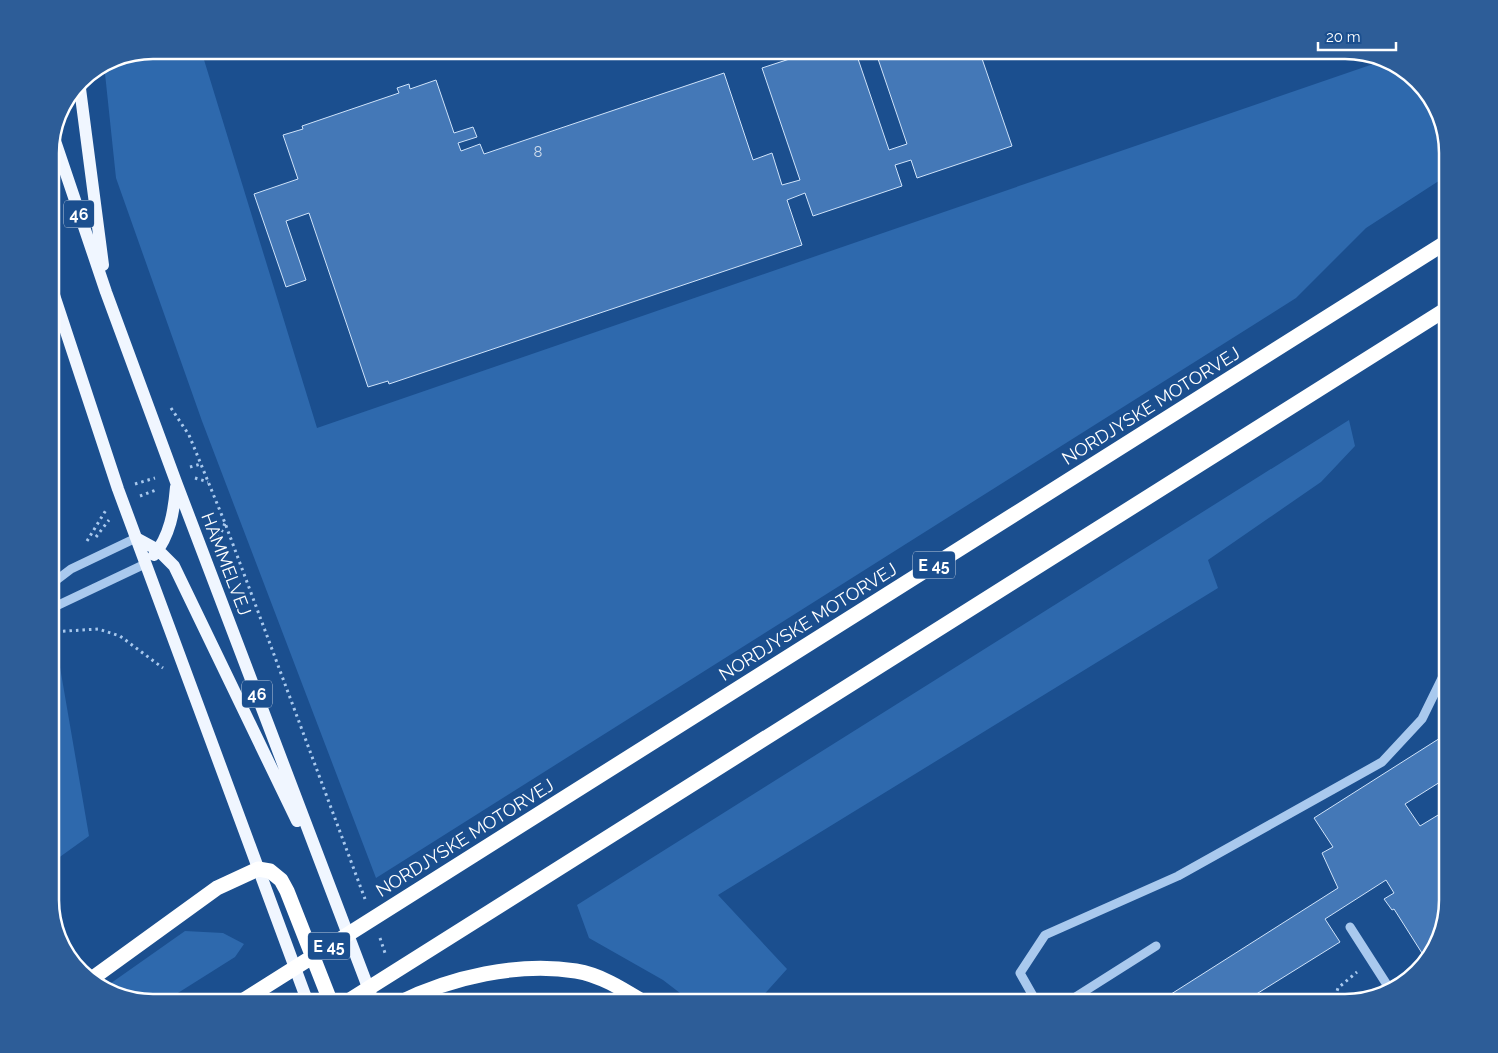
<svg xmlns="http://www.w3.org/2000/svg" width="1498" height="1053" viewBox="0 0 1498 1053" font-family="Raleway,sans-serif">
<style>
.green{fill:#2e69ad}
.building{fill:#4478b7;stroke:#cfe3fa}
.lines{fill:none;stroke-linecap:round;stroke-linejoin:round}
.path{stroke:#a9c9ee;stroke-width:3;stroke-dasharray:2.5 4;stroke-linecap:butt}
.minor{stroke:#a9c9ee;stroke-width:9}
.major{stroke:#f0f6ff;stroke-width:12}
.highway{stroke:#fff;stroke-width:15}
.labels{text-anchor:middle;stroke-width:4;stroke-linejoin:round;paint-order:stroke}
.number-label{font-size:15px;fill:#d0dded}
.shield{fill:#1b4f8f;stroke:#bbcadd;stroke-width:1}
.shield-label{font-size:16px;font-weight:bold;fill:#fff}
.street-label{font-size:18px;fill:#fff;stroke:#1b4f8f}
.rim{fill:none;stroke:#fff;stroke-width:2.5}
</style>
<rect width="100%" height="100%" fill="#1b4f8f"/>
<!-- green -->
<path class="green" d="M152,50H201L317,428L1382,61L1403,67L1437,107L1448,152V175L1366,228L1296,298L376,878L202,421L116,178L104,64L113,58Z
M1349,420L1355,446L1321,482L1208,560L1218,588L718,895L787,969L760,999L763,1003H693L663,980L589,938L577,905Z
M55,638L89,836L50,864V641Z
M185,931L223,933L244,944L235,957L162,1003H152L104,988Z"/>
<!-- building -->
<path class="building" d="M817,50H855L889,150L907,144L875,50H979L1012,146L917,178L911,160L895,165L902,186L813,216L805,193L787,200L802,245L389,384L388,381L368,387L309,213L286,221L306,280L286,287L254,194L298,179L283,135L303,129L302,126L399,93L397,88L409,84L410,89L436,80L454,133L473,127L477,137L458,143L461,151L480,144L484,154L724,73L753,160L772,153L782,185L800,180L762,68Z
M1448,733V777L1405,804L1420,826L1448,809V901L1431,958L1427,961L1394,909L1392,910L1384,899L1394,893L1386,880L1325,919L1340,942L1242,1003H1157L1338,888L1322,853L1333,847L1314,818Z"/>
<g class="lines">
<!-- path -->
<path class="path" d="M171,408L189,435L225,523L365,899
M190,467L201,464
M195,478L208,482
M135,484L155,478
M140,496L156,490
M96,537L109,520
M219,538L225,523
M87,541L106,510
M50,632L98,629L120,636L163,668
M380,938L385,953
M1333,1003L1338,988L1357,972"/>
<!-- minor -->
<path class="minor" d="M50,585L71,569L136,538
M50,609L145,564
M1350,927L1391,991
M1037,1003L1020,973L1045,935L1178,876L1382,762L1422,719L1448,666
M1066,1003L1156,946"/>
<!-- major -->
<path class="major" d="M79,81L103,265
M53,135L106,292L176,482L374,1003
M50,283L118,489L308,1003
M136,538L158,550L174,566L297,821
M154,555C170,536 174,511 176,487"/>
<!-- highway -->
<path class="highway" d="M90,980L217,888L258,869L270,871L281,880L287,891L331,1003
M239,1003L1448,241
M345,1003L1448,308
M399,1003C451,977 518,962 576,971C601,975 624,990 645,1003"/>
</g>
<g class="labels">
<!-- number labels -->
<g class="number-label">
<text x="538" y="157">8</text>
</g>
<!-- shield labels -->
<g class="shield">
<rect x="64" y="200.5" width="30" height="27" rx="4"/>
<rect x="913" y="551.5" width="42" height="27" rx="4"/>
<rect x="242" y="680.5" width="30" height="27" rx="4"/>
<rect x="308" y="932.5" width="42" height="27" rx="4"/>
</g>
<g class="shield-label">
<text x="79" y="220">46</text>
<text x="934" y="571">E 45</text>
<text x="257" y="700">46</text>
<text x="329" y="952">E 45</text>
</g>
<!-- street labels -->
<g class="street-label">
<text transform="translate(1151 406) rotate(-32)" y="6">NORDJYSKE MOTORVEJ</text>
<text transform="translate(226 564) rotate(69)" y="6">HAMMELVEJ</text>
<text transform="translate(808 622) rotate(-32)" y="6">NORDJYSKE MOTORVEJ</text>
<text transform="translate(465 838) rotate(-32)" y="6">NORDJYSKE MOTORVEJ</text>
</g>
</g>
<!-- crop -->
<path d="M0 0H1498V1053H0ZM153 59H1345A94 94 0 0 1 1439 153V900A94 94 0 0 1 1345 994H153A94 94 0 0 1 59 900V153A94 94 0 0 1 153 59Z" fill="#2d5d98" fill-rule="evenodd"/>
<path class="rim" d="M153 59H1345A94 94 0 0 1 1439 153V900A94 94 0 0 1 1345 994H153A94 94 0 0 1 59 900V153A94 94 0 0 1 153 59Z"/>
<!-- scale -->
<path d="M1318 42v8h78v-8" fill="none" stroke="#ffffff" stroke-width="2.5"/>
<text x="1326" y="42" font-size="15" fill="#ffffff" stroke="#1b4f8f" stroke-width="4" paint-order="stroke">20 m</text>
</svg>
